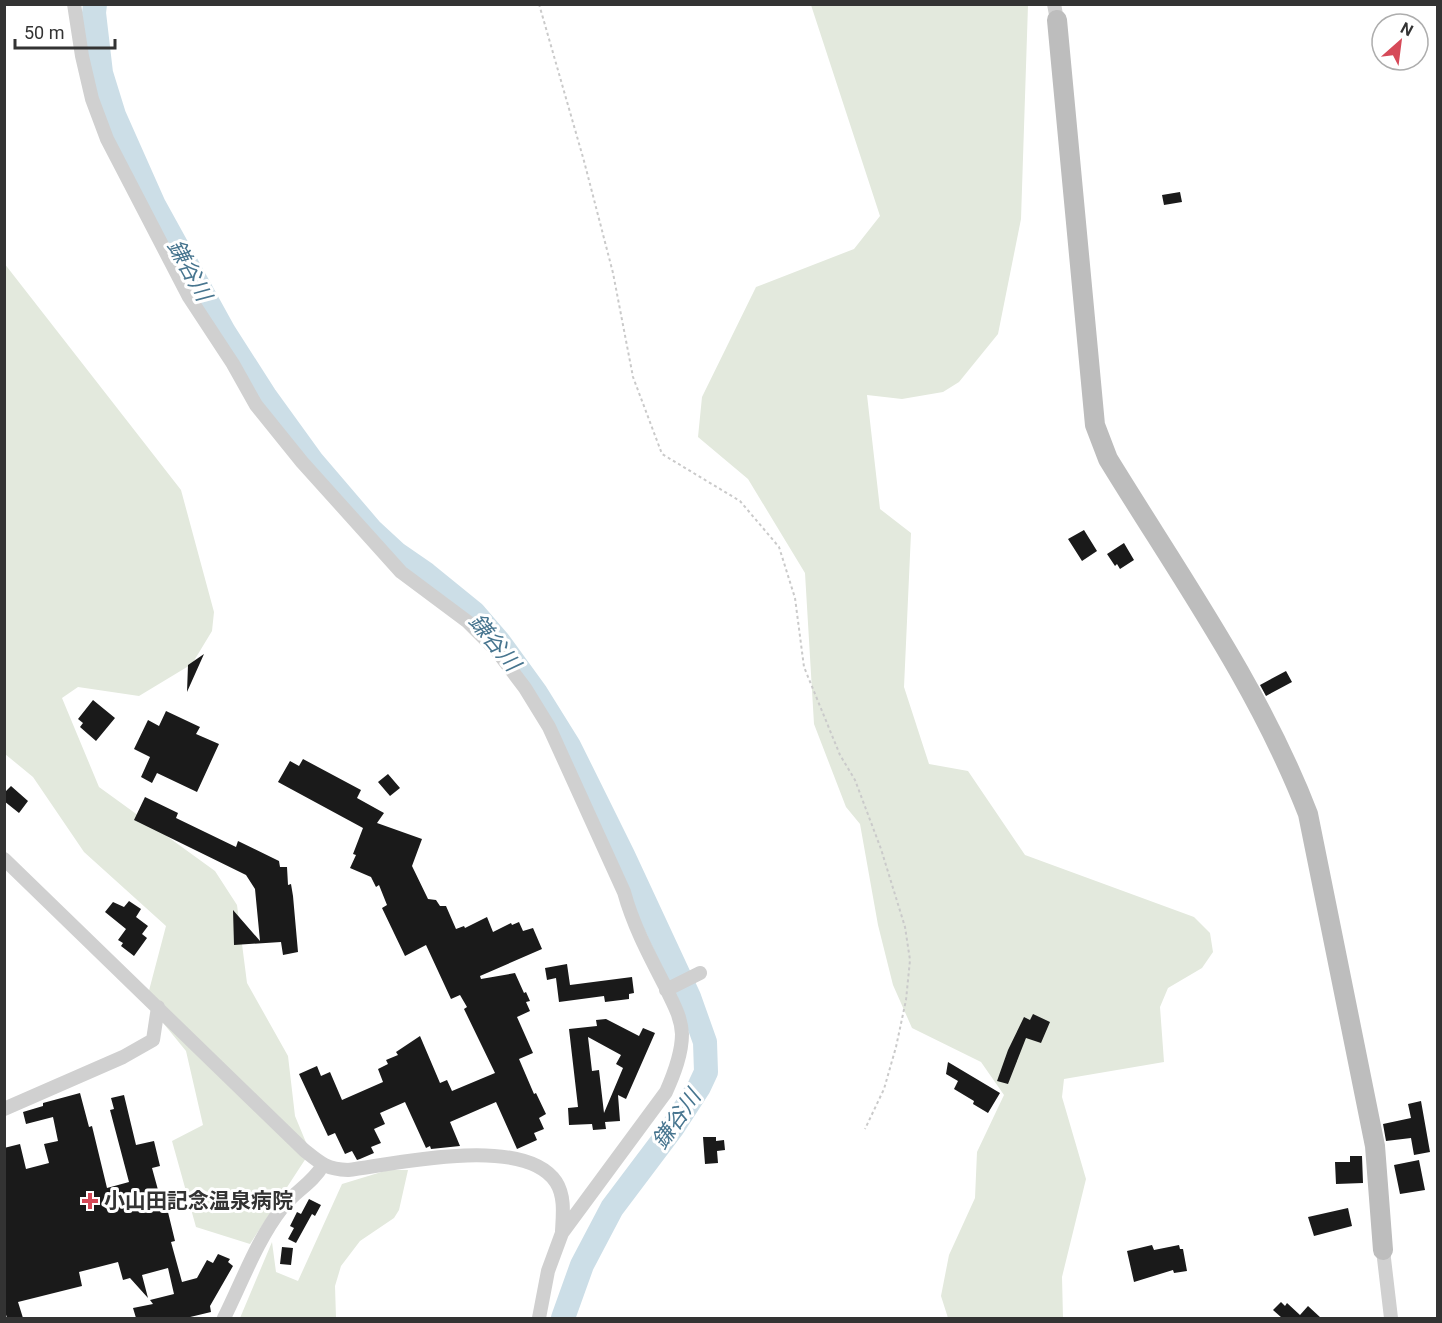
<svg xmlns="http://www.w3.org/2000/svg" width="1442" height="1323" viewBox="0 0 1442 1323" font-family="Roboto,'Noto Sans JP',sans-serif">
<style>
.green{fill:#e3e9dd}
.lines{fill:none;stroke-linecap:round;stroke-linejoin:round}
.river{stroke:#ccdee7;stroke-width:24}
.building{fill:#1a1a1a;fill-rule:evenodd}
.path{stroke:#cacaca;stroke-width:2;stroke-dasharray:3 3;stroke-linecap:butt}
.street{stroke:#d0d0d0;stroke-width:14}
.secondary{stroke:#bdbdbd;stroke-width:20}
.poi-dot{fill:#d64958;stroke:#fff;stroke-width:2}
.labels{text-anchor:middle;stroke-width:6;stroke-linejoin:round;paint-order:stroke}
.poi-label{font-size:21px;font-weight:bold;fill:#333;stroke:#fff;text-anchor:start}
.water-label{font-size:22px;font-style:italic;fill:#47758f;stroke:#fff}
</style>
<rect width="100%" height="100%" fill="#fff"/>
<!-- green -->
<path class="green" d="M811,5H1028L1021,219L998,334L959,382L943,392L902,399L867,395L880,509L911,533L904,687L929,764L968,771L1025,855L1194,917L1210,933L1213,952L1202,968L1168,988L1160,1007L1164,1062L1064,1079L1062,1097L1086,1179L1062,1277L1063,1318H948L941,1296L949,1255L975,1198L977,1152L1004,1095L981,1062L912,1028L893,985L878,925L860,824L846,807L814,724L805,573L748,479L698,437L702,397L756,287L854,249L880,216Z
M4,263L181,490L214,612L212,631L192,664L139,696L78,687L62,698L99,787L215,871L237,905L247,983L288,1056L295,1116L310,1152L250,1244L196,1227L172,1141L203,1125L186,1051L146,1002L166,926L84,852L33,777L5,754Z
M388,1170H408L399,1210L394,1218L360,1241L341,1266L335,1286L336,1318H240L272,1242L276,1272L298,1281L342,1184Z"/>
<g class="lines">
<!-- river -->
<path class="river" d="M95,4L94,13L101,73L114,115L154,205L224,332L265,396L312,461L371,530L397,554L426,574L474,613L499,642L536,693L569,746L623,855L689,997L705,1042L706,1072L699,1087L673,1127L612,1208L582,1265L563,1318"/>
</g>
<!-- building -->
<path class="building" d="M1180,192L1182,202L1164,205L1162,195Z
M1084,530L1097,551L1082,561L1068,539Z
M1124,543L1134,560L1120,569L1117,564L1115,566L1107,554Z
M204,654L187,692L188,665Z
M1286,671L1292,682L1266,696L1260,685Z
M93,700L115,718L96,741L80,727L83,723L78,719Z
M166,711L200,727L196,734L219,744L197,792L157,773L152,783L141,777L150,757L134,749L148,720L159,726Z
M303,759L361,790L357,798L384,813L377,823L422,839L412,866L428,899L436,900L440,906H446L456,929L464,926L465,928L487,917L493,932L511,923L512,925L519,922L523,931L533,928L542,949L480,976L481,979L515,973L524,993L526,992L530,1001L526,1002L530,1011L517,1017L533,1053L519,1059L534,1094L536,1093L546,1114L539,1118L544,1129L534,1133L537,1140L517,1149L496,1102L450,1122L460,1146L431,1149L430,1146L426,1148L405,1102L380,1113L385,1124L374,1129L381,1143L371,1147L374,1153L360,1159L357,1160L352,1151L345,1154L335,1133L328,1136L299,1074L317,1066L321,1076L330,1072L342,1100L383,1082L378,1069L388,1064L386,1060L398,1055L396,1052L420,1036L440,1083L447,1080L452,1091L495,1073L464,1009L467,1007L460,995L451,999L426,945L405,956L382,908L387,905L379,885L376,887L371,877L350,868L356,855L353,854L363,828L278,782L290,761L299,766Z
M388,774L400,788L390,796L378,782Z
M11,786L28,801L19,813L4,801V793Z
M145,797L178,813L176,818L236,847L238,841L279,861L280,867H287L288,885L291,884L293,896L298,952L283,955L281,942L234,945L233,910L260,941L255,889L246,875L134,820Z
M129,901L141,909L136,917L148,926L142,934L147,938L134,956L121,946L123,943L118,940L126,929L105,912L113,902L124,907Z
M567,964L570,985L632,977L634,993L629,994V999L605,1002L604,996L559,1002L556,978L547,980L545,968Z
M1033,1014L1050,1022L1041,1043L1026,1038L1008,1084L997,1081L1008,1050L1024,1017L1030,1020Z
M606,1019L639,1036L643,1028L655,1033L626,1099L618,1095L620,1121L605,1122L606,1129L593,1130L592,1124L569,1125L568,1108L578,1107L569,1029L597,1026L596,1020ZM588,1037L621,1055L616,1064L623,1068L604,1113L599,1070L592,1071Z
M948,1062L1000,1093L988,1113L973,1104L974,1101L954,1089L958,1081L946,1074Z
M80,1093L89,1127L92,1126L107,1188L129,1182L110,1110L114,1109L111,1098L124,1095L136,1145L154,1141L160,1166L152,1168L163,1208H167L175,1241L171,1242L182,1282L197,1278L207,1260L213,1263L218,1254L230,1259L228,1262L233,1266L210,1306L211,1312L186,1318H136L133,1308L153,1304L150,1300L174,1294L168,1268L142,1275L148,1298L130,1278L123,1280L118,1262L79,1272L82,1286L18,1302L23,1318H7L4,1308V1148L20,1144L26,1169L49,1163L44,1144L58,1141L53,1117L26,1124L23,1112L43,1106V1103Z
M1421,1101L1430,1152L1414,1155L1411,1138L1386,1141L1383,1124L1411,1118L1408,1104Z
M703,1137H716V1141L724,1140L725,1150L717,1151L718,1163L705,1164Z
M1350,1156H1362L1363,1183L1336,1184L1335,1162H1350Z
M1419,1160L1425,1190L1400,1194L1394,1165Z
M309,1199L321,1205L315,1216L312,1214L296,1243L288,1239L294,1228L290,1226L297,1212L301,1214Z
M1348,1208L1352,1226L1314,1236L1308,1217Z
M1152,1245L1154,1250L1179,1245L1180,1249H1183L1187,1271L1174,1273L1173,1270L1134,1282L1127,1251Z
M282,1247L293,1248L291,1265L280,1264Z
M1281,1302L1285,1306L1287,1303L1300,1315L1308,1306L1321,1318H1282L1273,1310Z"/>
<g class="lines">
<!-- path -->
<path class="path" d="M539,4L584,161L613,273L633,377L662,454L740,501L779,547L795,598L804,667L840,755L855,780L881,849L905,927L910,960L906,1000L896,1047L884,1089L865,1129"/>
<!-- street -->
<path class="street" d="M74,4L82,56L92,99L107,139L189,297L233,364L256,405L302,462L401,572L468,622L497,651L525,688L549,727L624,892C633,925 649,955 665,986C672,1002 681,1015 682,1034C682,1054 674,1074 666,1092L562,1233L548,1271L539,1318
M1054,4L1057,20
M4,859L304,1150C320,1163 326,1169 348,1170C396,1164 524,1134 556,1182C565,1196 563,1214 562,1231
M666,990L700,973
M4,1109L123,1057L153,1040L158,1007
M1383,1250L1391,1318
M224,1318C242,1282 257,1240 282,1208C295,1191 312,1184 323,1165"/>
<!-- secondary -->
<path class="secondary" d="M1057,20L1095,425L1108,459C1179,575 1259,687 1308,814L1375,1146L1383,1250"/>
</g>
<!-- markers -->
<path class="poi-dot" d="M87 1192h6v6h6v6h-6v6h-6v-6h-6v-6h6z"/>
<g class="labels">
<!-- poi labels -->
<g class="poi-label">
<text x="104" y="1208">小山田記念温泉病院</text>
</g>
<!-- water labels -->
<g class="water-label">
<text transform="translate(190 270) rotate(61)" y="8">鎌谷川</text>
<text transform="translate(495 642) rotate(51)" y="8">鎌谷川</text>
<text transform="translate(676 1119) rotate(-55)" y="8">鎌谷川</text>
</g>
</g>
<!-- border -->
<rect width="1442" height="1323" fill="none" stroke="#333333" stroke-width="12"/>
<!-- north arrow -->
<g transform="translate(1400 42) rotate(28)"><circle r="28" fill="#ffffff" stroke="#adadad" stroke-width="1.5"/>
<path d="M0-4.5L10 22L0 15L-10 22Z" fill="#d64958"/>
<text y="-9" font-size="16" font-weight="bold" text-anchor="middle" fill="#333333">N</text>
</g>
<!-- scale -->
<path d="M15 39v9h100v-9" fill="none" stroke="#333333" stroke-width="3"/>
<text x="24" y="39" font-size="18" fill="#333333" stroke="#ffffff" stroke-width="4.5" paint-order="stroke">50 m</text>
</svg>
